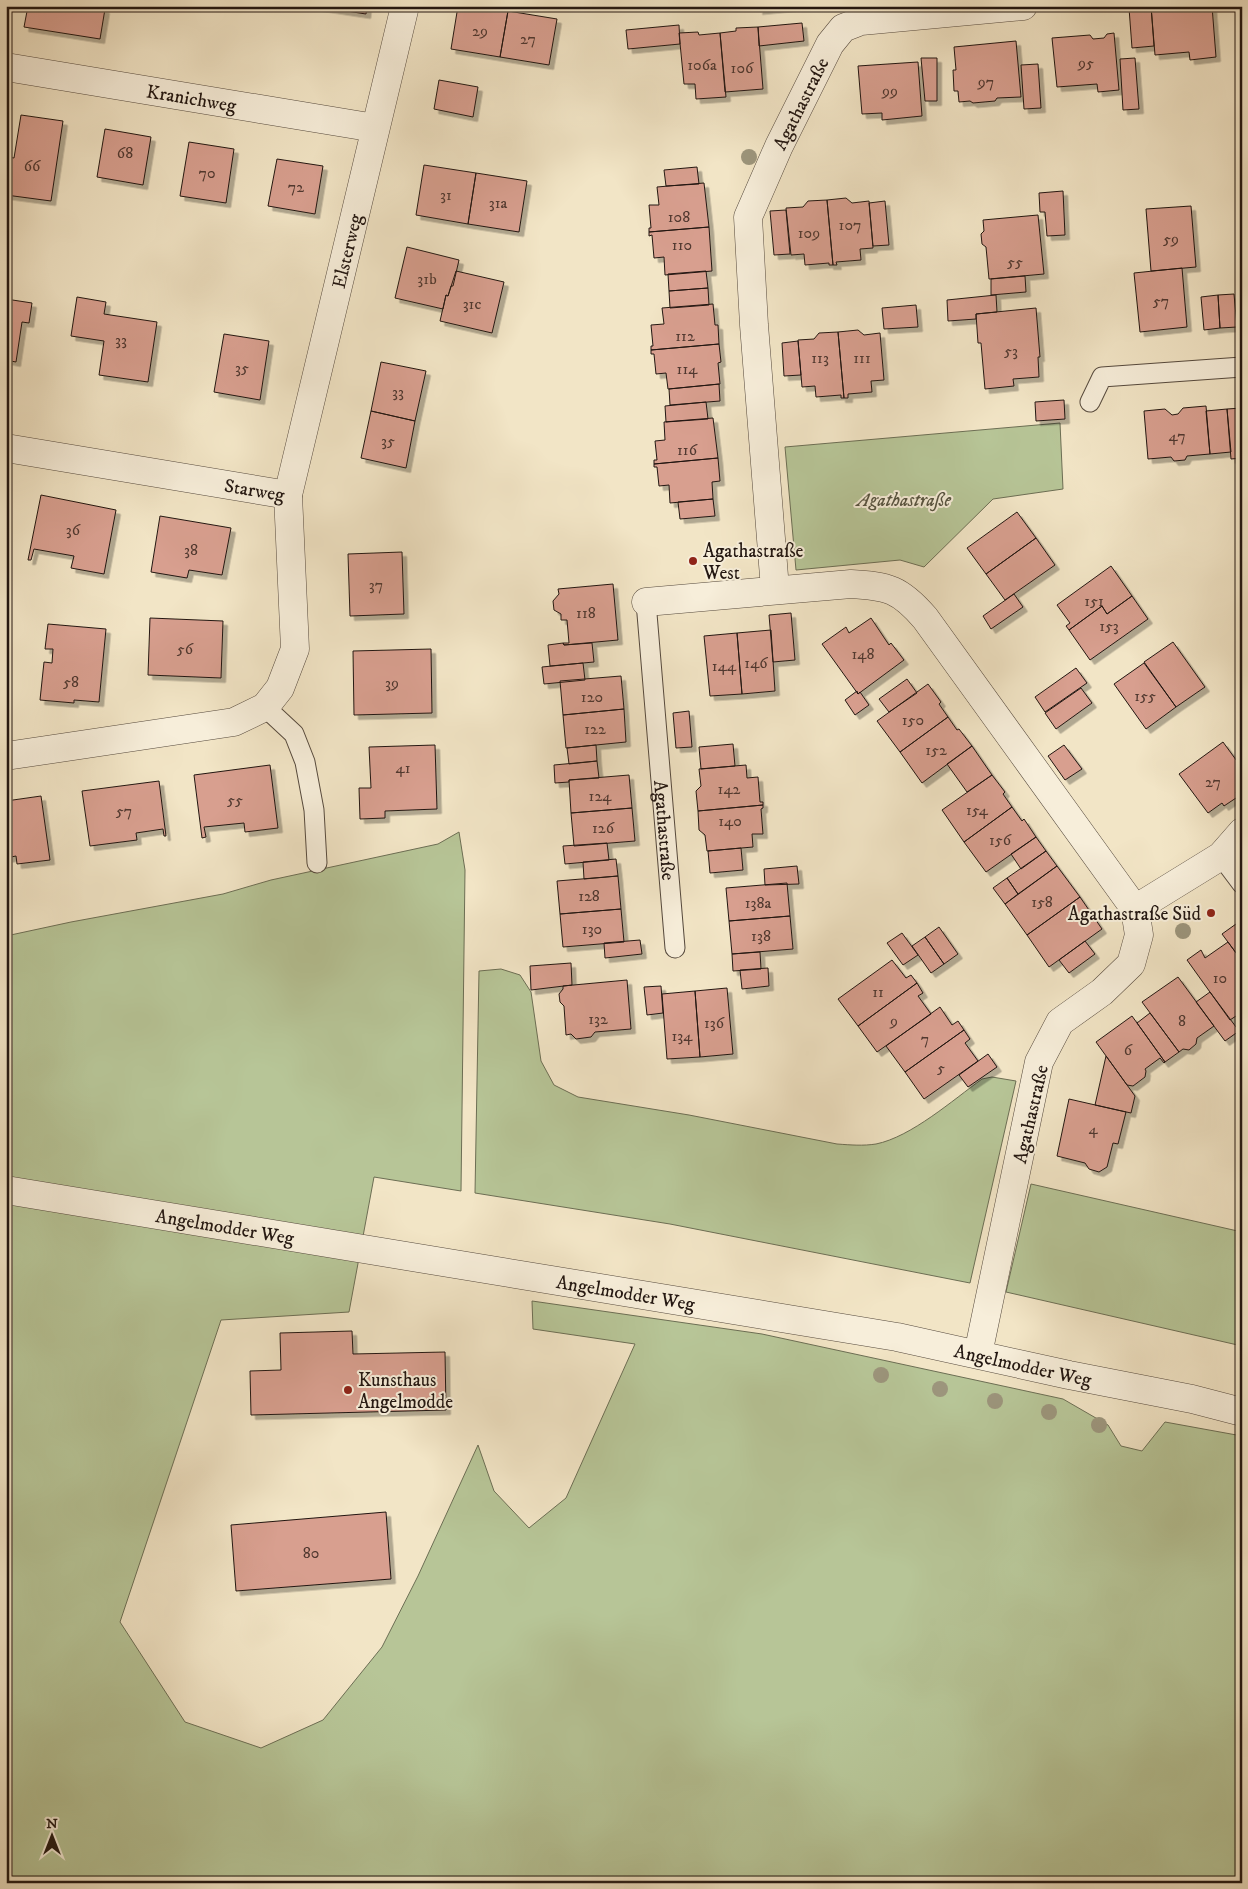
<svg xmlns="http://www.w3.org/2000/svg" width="1248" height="1889" viewBox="0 0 1248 1889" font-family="'IM FELL DW Pica',serif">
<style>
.green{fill:#b7c597;stroke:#6c6e54}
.building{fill:#d89f8f;stroke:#221611;filter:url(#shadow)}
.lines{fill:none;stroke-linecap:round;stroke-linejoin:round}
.service-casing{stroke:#564a3e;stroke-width:21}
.minor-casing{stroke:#564a3e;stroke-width:29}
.tertiary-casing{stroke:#564a3e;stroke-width:29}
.service{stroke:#f7eeda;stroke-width:19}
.minor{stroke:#f7eeda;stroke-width:28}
.tertiary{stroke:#f7eeda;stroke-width:28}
.tree{fill:#9c957c}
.poi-dot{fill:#8f2418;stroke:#f7eeda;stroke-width:2}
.labels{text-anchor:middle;stroke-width:4;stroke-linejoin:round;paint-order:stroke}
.number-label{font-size:16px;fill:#503830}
.street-label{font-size:19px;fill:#221611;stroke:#f7eeda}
.park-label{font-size:19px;font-style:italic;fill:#565340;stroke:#f7eeda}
.poi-label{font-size:19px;fill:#221611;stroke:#f7eeda;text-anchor:start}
</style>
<defs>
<filter id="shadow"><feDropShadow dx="4.5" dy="4.5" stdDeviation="0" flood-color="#0004"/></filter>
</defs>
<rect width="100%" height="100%" fill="#f2e5c6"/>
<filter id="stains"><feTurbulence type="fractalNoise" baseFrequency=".004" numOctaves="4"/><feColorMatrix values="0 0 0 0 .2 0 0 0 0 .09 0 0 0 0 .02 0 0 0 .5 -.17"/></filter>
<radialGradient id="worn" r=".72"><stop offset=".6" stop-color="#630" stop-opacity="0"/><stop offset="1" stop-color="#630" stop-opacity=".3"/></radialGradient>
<!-- green -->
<path class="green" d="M1060,423L1063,489L993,499L924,567L900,560L796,570L785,447Z
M459,832L465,870L461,1191L374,1177L349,1312L221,1320L120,1622L185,1722L261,1748L323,1720L382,1647L418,1576L478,1445L494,1491L529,1528L566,1498L635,1344L533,1329L532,1301L762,1334L1063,1399L1108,1425L1121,1446L1142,1451L1165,1422L1242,1436V1883H6V936L71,922L223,894L271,880L438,844Z
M501,969L520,975L531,992L541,1061L554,1085L578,1097L689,1115L837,1144C851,1145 863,1146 876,1144C911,1137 953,1100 982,1079L992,1077L1016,1081L970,1283L670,1224L475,1193L479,971Z
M1031,1184L1242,1232V1346L1006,1292Z"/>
<!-- building -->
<path class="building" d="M28,6H89L105,9L100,39L24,27Z
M314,6H367L366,14Z
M458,6H480L508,11L500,57L451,49Z
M759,6H798L758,10Z
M1151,6H1212L1216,57L1190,60L1189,52L1155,55Z
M1151,6L1154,46L1132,48L1129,8Z
M508,11L557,19L549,65L500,57Z
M802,23L804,41L759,46L758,27Z
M679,25L680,44L628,49L626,30Z
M758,27L763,89L725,92L720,33L736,31V28Z
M698,32L699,35L720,33L726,97L696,99L695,84H684L679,33Z
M1114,33L1119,90L1098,92L1097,84L1057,87L1052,38L1090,35L1093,39L1104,38L1107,34Z
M1016,41L1021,97L997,98L995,101L973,103L970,101L959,102L958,91H954L953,70H956L954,47Z
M921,58H937V101H925Z
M1135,58L1139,109L1123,110L1120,59Z
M918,62L922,116L882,120V113L862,114L858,66Z
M1038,64L1041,108L1024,109L1021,65Z
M439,80L478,87L473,117L434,109Z
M21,115L63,121L51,201L6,195V173L9,157L14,158Z
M105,129L151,137L143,185L97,177Z
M189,142L234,149L226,203L180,196Z
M277,159L323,166L315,214L268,206Z
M424,165L476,173L468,224L416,215Z
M697,167L699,184L666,186L664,170Z
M476,173L527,181L519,232L468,224Z
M704,183L709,227L649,232V228H651L649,205H659L657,187Z
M1063,191L1065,235L1047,236L1045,212H1040L1039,193Z
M846,198L852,203L869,201L873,248L860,249L861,260L836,262L837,265H833L827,200Z
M827,200L833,265H829V263L805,265L804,254L791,255L786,208L803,207L808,201Z
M885,201L889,245L873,246L869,203Z
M1191,206L1196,267L1151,271L1146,209Z
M786,210L790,254L774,255L770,211Z
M1038,215L1044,274L989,279L986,247L982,244L981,234L984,231L983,220Z
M709,227L712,271L665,275L664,257L654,258L652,235L649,236V232Z
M407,247L459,260L453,286H451L448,296L446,295L443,309L395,298Z
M1182,268L1187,327L1140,332L1134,273Z
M456,271L504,282L492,333L440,321L446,295L448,296Z
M706,271L708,288L669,291L668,274Z
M1025,276L1026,292L991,295V279Z
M708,288L709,305L670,308L669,291Z
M1234,294L1237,327L1220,328L1218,295Z
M996,295L997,312L976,314V319L948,321L947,300Z
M1218,295L1220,328L1204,330L1201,297Z
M77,297L106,302L104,314L157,322L148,382L99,375L104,341L71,336Z
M6,299L32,303L29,323L22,322L16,362L6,360Z
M713,304L715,325H718L719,344L651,350V346H653L651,325L664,324L662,308Z
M916,305L918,327L884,329L882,308Z
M1036,308L1040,357H1038L1039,377L1013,379L1014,386L985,389L981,343H978L976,314Z
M858,330L864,335L880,333L884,380L871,381L872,392L848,394V398H844L838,332Z
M838,332L844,398H841V395L816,397L815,386L802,387L798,340L814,339L819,333Z
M224,334L269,341L260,400L214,392Z
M798,341L801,375L784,376L782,343Z
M719,344L721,362L718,363L720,384L668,389L666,373L656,374L654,354H651V350Z
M381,362L426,371L415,421L371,411Z
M719,384L720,401L670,405L669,389Z
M1064,400L1065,419L1036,421L1035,402Z
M706,402L708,419L666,422L665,406Z
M1206,406L1210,454L1187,456L1185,460L1174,461L1171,457L1148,459L1144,411L1165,409L1172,415L1178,414L1183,408Z
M1242,408V458L1231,459L1227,409Z
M1227,409L1231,452L1210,454L1206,411Z
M371,411L415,421L406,468L361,458Z
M713,418L718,458L654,464V460H657L655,441L665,440L664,422Z
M718,458L720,481L712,482L713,499L670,503L669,485L659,486L657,467H654V464Z
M41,495L116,510L104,574L71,568L74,556L34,549L31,560H28Z
M713,499L715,516L680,519L678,502Z
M1017,512L1036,538L986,574L967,548Z
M160,516L231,528L222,575L189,570L187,578L151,572Z
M1036,538L1055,565L1005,600L986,574Z
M402,552L404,614L350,616L348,554Z
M1111,566L1132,596L1107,614L1102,606L1069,630L1066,626L1070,623L1057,605Z
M613,584L618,640L564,645L563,643H569L567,620H561V614L554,610L553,601L559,594L558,589Z
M1014,594L1023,607L991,629L983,616Z
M1132,596L1148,619L1090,660L1069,630L1102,606L1107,614Z
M791,613L795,660L773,662L769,615Z
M150,618L223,621L221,678L148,675Z
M871,618L889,645L891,643L904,660L858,694L822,644L846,627L849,633Z
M48,624L106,629L99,702L74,700V703L40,700L44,662L52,663L53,649H45Z
M771,630L775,691L742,694L737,633Z
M737,633L742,694L710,696L704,636Z
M1173,642L1205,687L1176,707L1144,662Z
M563,643L564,645L592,643L594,662L550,666L548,645Z
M431,649L432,713L354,715L353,651Z
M583,663L585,680L544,684L542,667Z
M1144,663L1176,707L1146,729L1114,684Z
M1076,668L1087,683L1045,712L1035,697Z
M621,676L624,709L563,715L560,681Z
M907,679L917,693L889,712L879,699Z
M928,684L941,702L939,704L948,717L900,752L877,721Z
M1081,688L1092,703L1056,729L1045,713Z
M857,691L858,694L860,692L869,705L855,715L845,700Z
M624,709L626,742L566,748L563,715Z
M689,711L692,747L676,748L673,713Z
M948,717L957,730L959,729L972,746L922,783L900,752Z
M1223,742L1242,768V789L1236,792L1239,796L1224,806L1222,803L1208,813L1179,774Z
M733,744L735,766L701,769L699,747Z
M435,745L437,809L385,811V818L360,819L359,788H371L369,747Z
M596,745L597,761L569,764L567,748Z
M1064,745L1082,769L1065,780L1048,756Z
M972,746L992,775L967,792L947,764Z
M597,761L599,778L569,780V782L555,783L554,765Z
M270,765L278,828L245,832L244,823L204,827L206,837L202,838L194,775Z
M746,765L747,778L758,777L760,802H763V805L698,811L696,791L701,786L699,769Z
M629,775L632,808L571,813L569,780Z
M992,775L1005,792L1003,794L1012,807L964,842L942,810Z
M159,781L166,836H164L163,829L136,833L137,840L90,846L82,791Z
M41,796L50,860L17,864L16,856L6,858V801Z
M763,805V808L761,809L763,834H752L753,847L707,851L705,835L699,830L698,811Z
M1012,807L1022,821L1024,819L1036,837L986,872L964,842Z
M632,808L635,841L574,846L571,813Z
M1036,837L1046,851L1021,869L1011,854Z
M607,843L609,860L565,864L563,846Z
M741,848L743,870L710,873L708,851Z
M1046,851L1057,866L1018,894L1007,878Z
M616,859L618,876L584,879L583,862Z
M797,866L799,884L765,885L764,869Z
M1057,866L1080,897L1027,935L1005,904Z
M618,876L621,909L560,914L557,881Z
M1007,878L1018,894L1005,904L993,888Z
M787,883L790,916L729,921L726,888Z
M1080,897L1102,929L1049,967L1027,935Z
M621,909L624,942L563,947L560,914Z
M790,916L793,949L732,954L729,921Z
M1236,924L1242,932V961L1222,934Z
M939,927L958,954L944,964L925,937Z
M902,933L918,955L903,965L887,943Z
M925,937L944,964L931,973L912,946Z
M640,940L642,954L605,958L604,943Z
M1085,941L1095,954L1069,973L1059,960Z
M1228,942L1242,961V1012L1230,1020L1187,960L1201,950L1205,958Z
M760,952L761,969L733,971L732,954Z
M892,960L906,978L911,975L917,983L858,1026L838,999Z
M571,963L572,985L531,990L530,966Z
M768,968L769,986L742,989L740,970Z
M1178,977L1214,1026L1197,1038L1196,1044L1189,1050L1183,1049L1179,1052L1142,1002Z
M627,980L631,1029L595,1032L591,1037L576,1039L571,1034L566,1035L564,1006L560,1002L559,994L563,989V986Z
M917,983L923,993L918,996L931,1014L877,1052L858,1026Z
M661,986L663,1013L647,1015L644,987Z
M727,988L733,1054L700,1057L695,991Z
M695,991L700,1057L667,1059L662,994Z
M1210,992L1239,1031L1225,1041L1196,1002Z
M940,1007L952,1025L958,1021L964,1030L905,1072L886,1046Z
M1150,1013L1179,1052L1165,1062L1137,1023Z
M1132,1016L1165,1062L1164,1063L1160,1058L1145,1069L1146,1071L1145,1077L1133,1086L1127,1085L1096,1042Z
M964,1030L970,1039L965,1043L978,1061L924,1099L905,1072Z
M988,1054L997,1067L968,1087L959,1075Z
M1106,1056L1135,1096L1131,1113L1095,1105Z
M1069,1099L1126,1112L1118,1144L1113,1143L1107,1167L1099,1172L1089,1169L1085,1163L1057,1156Z
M352,1331L353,1354L445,1352L446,1410L251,1415L250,1371L281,1370L280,1333Z
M386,1512L391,1579L236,1591L231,1525Z"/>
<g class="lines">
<defs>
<g id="service">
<path d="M1090,402L1102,377L1242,367"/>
<path id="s1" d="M646,602L675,948"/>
<path d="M265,707L294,734L305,762L314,810L317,863"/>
<path d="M1221,856L1242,884"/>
</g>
<g id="minor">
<path id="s2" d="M6,67L375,128"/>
<path id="s3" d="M6,448L288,495"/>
<path id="s4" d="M775,589L754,325L748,217L779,146L830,44L843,28L861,21L1023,6"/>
<path d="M646,602L851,584C888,586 900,589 925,618L1135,909L1139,935L1131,964L1102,992L1060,1022L1039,1062L978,1354"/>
<path id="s5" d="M6,756L234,722L265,707L280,688L295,649L288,495L405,6"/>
<path d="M1135,909L1221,856L1242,832"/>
</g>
<g id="tertiary">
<path id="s6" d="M6,1190L897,1337L1069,1375L1192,1399L1242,1412"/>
</g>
</defs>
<!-- service casing -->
<use href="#service" class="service-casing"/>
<!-- minor casing -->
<use href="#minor" class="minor-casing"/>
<!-- tertiary casing -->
<use href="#tertiary" class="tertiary-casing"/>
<!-- service -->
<use href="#service" class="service"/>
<!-- minor -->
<use href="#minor" class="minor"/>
<!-- tertiary -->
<use href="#tertiary" class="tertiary"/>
</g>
<!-- trees -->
<g class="tree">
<circle cx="749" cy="157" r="8"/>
<circle cx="1183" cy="931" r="8"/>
<circle cx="881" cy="1375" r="8"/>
<circle cx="940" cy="1389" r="8"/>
<circle cx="995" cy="1401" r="8"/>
<circle cx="1049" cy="1412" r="8"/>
<circle cx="1099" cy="1425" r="8"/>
</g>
<!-- markers -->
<g class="poi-dot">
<circle cx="693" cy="561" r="5"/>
<circle cx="1211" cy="913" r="5"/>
<circle cx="348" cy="1390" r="5"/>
</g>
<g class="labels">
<!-- number labels -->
<g class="number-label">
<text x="480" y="36">29</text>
<text x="528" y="44">27</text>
<text x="1086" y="68">95</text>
<text x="702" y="70">106a</text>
<text x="742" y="73">106</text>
<text x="986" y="87">97</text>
<text x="890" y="96">99</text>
<text x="125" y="158">68</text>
<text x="32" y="171">66</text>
<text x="207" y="178">70</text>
<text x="296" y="192">72</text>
<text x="446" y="200">31</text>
<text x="498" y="208">31a</text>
<text x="679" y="222">108</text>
<text x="850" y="230">107</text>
<text x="809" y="238">109</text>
<text x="1171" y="244">59</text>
<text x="682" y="250">110</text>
<text x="1015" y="267">55</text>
<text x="427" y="284">31b</text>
<text x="1161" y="306">57</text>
<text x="472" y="309">31c</text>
<text x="685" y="341">112</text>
<text x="121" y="345">33</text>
<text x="1011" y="356">53</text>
<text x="820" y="363">113</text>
<text x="862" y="363">111</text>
<text x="242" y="373">35</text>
<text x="687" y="374">114</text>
<text x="398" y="397">33</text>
<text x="1177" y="441">47</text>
<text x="388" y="446">35</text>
<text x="687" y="455">116</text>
<text x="73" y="535">36</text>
<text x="191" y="555">38</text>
<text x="376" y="590">37</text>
<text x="1094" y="606">151</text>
<text x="586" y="618">118</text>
<text x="1109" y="631">153</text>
<text x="185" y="654">56</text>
<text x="863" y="659">148</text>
<text x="756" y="668">146</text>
<text x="724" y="671">144</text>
<text x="71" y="687">58</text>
<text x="392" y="688">39</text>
<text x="1145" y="701">155</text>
<text x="592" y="702">120</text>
<text x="913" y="725">150</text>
<text x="595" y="734">122</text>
<text x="936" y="755">152</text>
<text x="403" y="773">41</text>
<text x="1213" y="787">27</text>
<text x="729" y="794">142</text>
<text x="600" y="801">124</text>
<text x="235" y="805">55</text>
<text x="977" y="815">154</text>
<text x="124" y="816">57</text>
<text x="730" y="826">140</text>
<text x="603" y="833">126</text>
<text x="1000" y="845">156</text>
<text x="589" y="901">128</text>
<text x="1042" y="907">158</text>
<text x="758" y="908">138a</text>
<text x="592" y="934">130</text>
<text x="761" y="941">138</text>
<text x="1220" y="983">10</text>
<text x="878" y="997">11</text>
<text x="598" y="1024">132</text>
<text x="894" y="1026">9</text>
<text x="1182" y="1026">8</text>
<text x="714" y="1028">136</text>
<text x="682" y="1041">134</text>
<text x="925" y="1044">7</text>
<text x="1128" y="1055">6</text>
<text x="941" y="1073">5</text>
<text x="1093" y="1134">4</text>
<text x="311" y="1558">80</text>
</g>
<!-- street labels -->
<g class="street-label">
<text dy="7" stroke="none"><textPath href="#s2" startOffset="188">Kranichweg</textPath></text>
<text dy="7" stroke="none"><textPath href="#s4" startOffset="498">Agathastraße</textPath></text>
<text dy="7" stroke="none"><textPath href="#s5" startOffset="736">Elsterweg</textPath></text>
<text dy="7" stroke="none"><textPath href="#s3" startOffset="252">Starweg</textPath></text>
<text dy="7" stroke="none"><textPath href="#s1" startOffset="229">Agathastraße</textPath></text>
<text transform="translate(1030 1114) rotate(-77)" y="7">Agathastraße</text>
<text dy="7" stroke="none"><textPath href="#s6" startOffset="222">Angelmodder Weg</textPath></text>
<text dy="7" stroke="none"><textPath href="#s6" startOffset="628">Angelmodder Weg</textPath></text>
<text dy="7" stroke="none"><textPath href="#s6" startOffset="1032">Angelmodder Weg</textPath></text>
</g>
<!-- park labels -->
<g class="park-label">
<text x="904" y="506">Agathastraße</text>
</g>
<!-- poi labels -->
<g class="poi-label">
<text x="703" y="557">Agathastraße<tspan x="703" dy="22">West</tspan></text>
<text x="1201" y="920" text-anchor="end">Agathastraße Süd</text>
<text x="358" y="1386">Kunsthaus<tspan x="358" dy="22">Angelmodde</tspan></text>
</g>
</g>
<!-- margin -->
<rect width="1248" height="1889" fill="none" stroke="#f2e5c6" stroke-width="25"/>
<rect x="8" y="8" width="1233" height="1874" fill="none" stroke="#221611" stroke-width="2.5"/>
<rect x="12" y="12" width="1223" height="1864" fill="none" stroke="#221611"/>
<!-- north arrow -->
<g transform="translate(52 1836)" stroke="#f7eeda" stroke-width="4" paint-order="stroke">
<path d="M0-4L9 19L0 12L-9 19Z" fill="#221611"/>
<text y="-8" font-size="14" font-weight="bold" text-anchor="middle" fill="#221611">N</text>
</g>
<rect width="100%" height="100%" filter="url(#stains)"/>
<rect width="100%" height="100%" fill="url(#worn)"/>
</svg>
